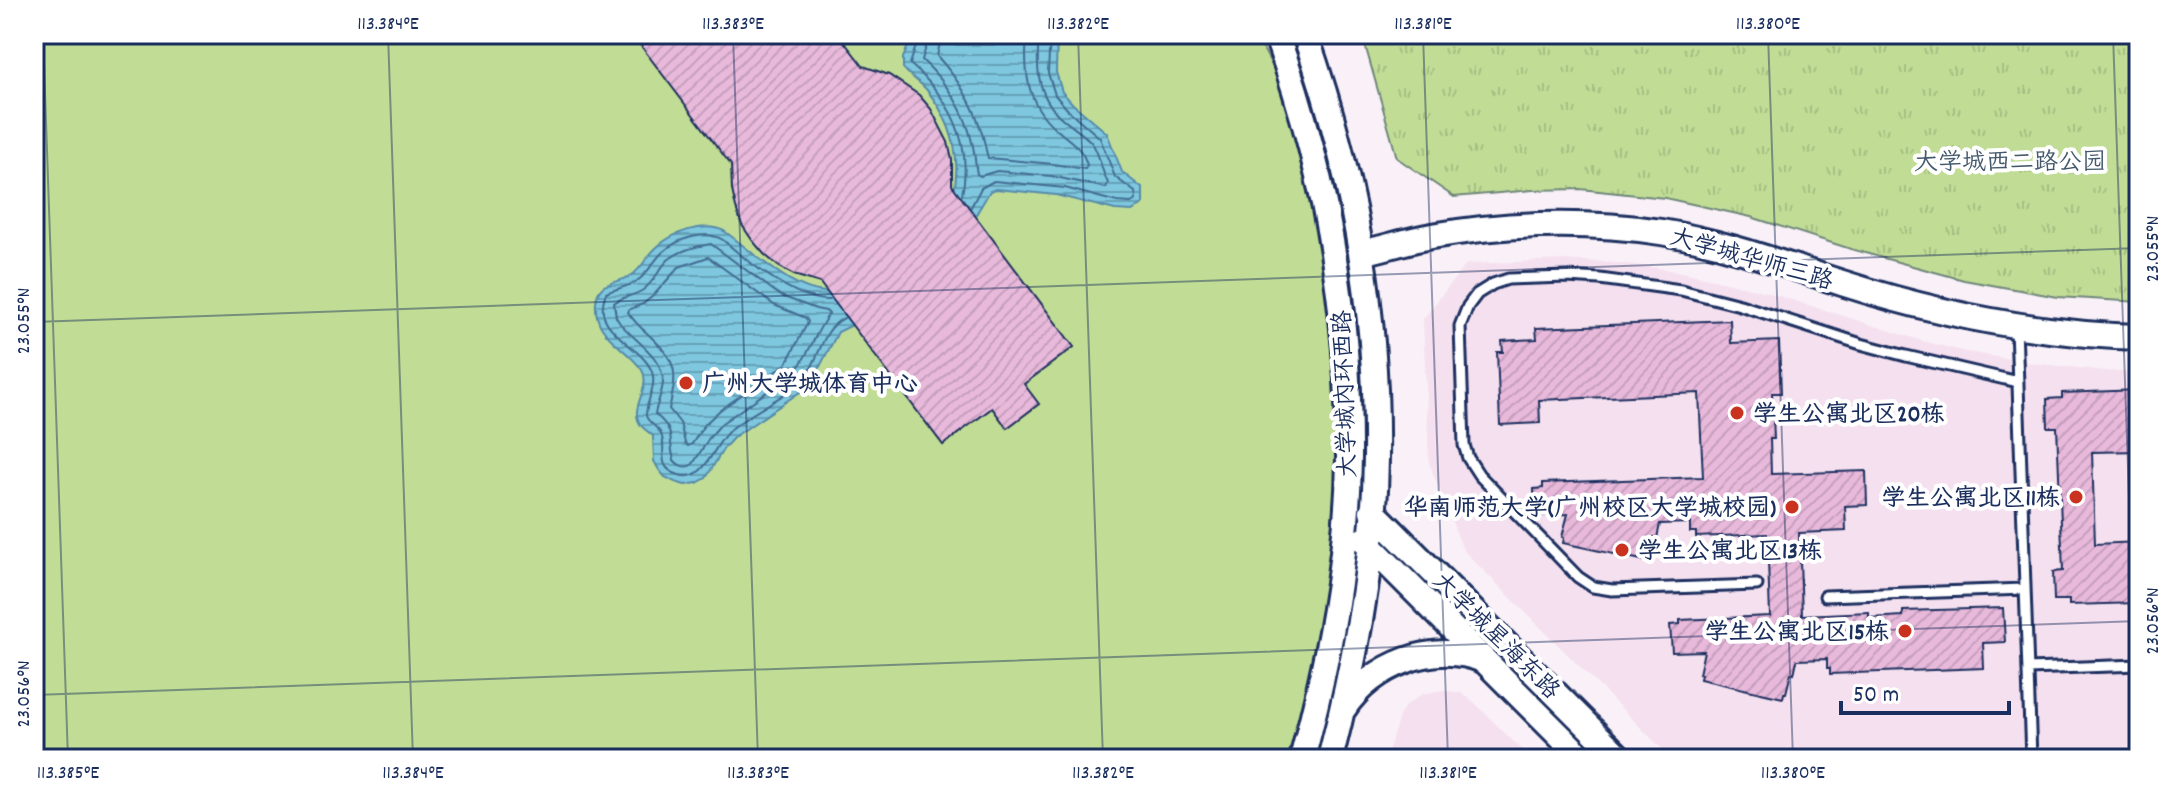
<svg xmlns="http://www.w3.org/2000/svg" width="2173" height="793" viewBox="0 0 2173 793" font-family="Dekko,'LXGW WenKai TC',sans-serif">
<style>
.built{fill:#f5e0ef}
.grass{fill:#c1dd95;stroke:#6e867a;stroke-width:2}
.park{fill:url(#park-tufts);stroke:#6e867a;stroke-width:2}
.water{fill:url(#water-rules);stroke:#568aab;stroke-width:2}
.lines{fill:none;stroke-linecap:round;stroke-linejoin:round}
.shore{stroke:#436c92;stroke-width:2}
.building{fill:url(#building-hatch);stroke:#1b2f5e;stroke-width:2}
.lane-casing{stroke:#1b2f5e;stroke-width:15}
.secondary-casing{stroke:#1b2f5e;stroke-width:30}
.lane{stroke:#fff;stroke-width:9}
.secondary{stroke:#fff;stroke-width:24}
.ticks{fill:none;stroke:#1b2f5e;stroke-width:2;stroke-opacity:0.45}
.poi-dot{fill:#c8321e;stroke:#fff;stroke-width:3}
.labels{text-anchor:middle;stroke-width:8;stroke-linejoin:round;paint-order:stroke}
.park-label{font-size:24px;fill:#445a6c;stroke:#fff}
.street-label{font-size:24px;fill:#1b2f5e;stroke:#fff}
.poi-label{font-size:24px;font-weight:bold;fill:#1b2f5e;stroke:#fff;text-anchor:start}
.neatline{fill:none;stroke:#1b2f5e;stroke-width:3}
.ticks-label{font-size:20px;text-anchor:middle;fill:#1b2f5e}
</style>
<defs>
<pattern id="park-tufts" width="24" height="20" patternUnits="userSpaceOnUse" patternTransform="scale(2)"><rect width="24" height="20" fill="#c1dd95"/><path d="M3 7l-1-3M5 7V3M7 7l1-3M15 17l-1-3M17 17v-4M19 17l1-3" fill="none" stroke="#a5be83"/></pattern>
<pattern id="water-rules" width="6" height="5" patternUnits="userSpaceOnUse" patternTransform="scale(2)"><rect width="6" height="5" fill="#7ec7df"/><path d="M0 2.5h6" fill="none" stroke="#66a2b8"/></pattern>
<pattern id="building-hatch" width="6" height="6" patternUnits="userSpaceOnUse" patternTransform="scale(2)"><rect width="6" height="6" fill="#e8b9da"/><path d="M-1 1l2-2M0 6l6-6M5 7l2-2" fill="none" stroke="#c69fbe"/></pattern>
</defs>
<rect width="100%" height="100%" fill="#faf1f8"/>
<filter id="ink" filterUnits="userSpaceOnUse"><feTurbulence type="fractalNoise" baseFrequency=".0125" numOctaves="2"/><feDisplacementMap in="SourceGraphic" scale="16" xChannelSelector="R" yChannelSelector="G"/><feConvolveMatrix kernelMatrix="1 2 1 2 8 2 1 2 1" color-interpolation-filters="sRGB"/></filter>
<g filter="url(#ink)">
<!-- built -->
<path class="built" d="M1562,260L1607,262L1653,267L1692,274L1767,292L1923,341L1962,351L2033,363L2106,371L2139,373V759H1672L1463,550L1429,463L1423,319L1466,264Z
M1442,690L1461,693L1473,701L1531,759H1386L1399,716L1405,706L1422,694Z"/>
<!-- grass -->
<path class="grass" d="M34,34H1255L1274,69L1304,151L1330,274L1341,436L1327,656L1291,759H34Z"/>
<!-- park -->
<path class="park" d="M1362,34H2139V302L2058,297L1964,280L1854,250L1751,217L1665,198L1580,189L1533,190L1454,197L1397,158Z"/>
<!-- water -->
<path class="water" d="M913,34H1057L1056,72L1062,92L1073,104L1107,133L1122,172L1143,189V204L1132,211L1115,210L1056,195L996,189L990,191L972,221L873,315L838,332L813,380L800,392L734,437L724,448L706,478L697,483L685,485L675,482L665,477L659,470L654,461L653,436C649,432 642,428 640,424C629,407 652,387 642,370C626,346 593,337 596,302C598,279 617,285 632,275C642,268 647,256 656,248C671,233 704,221 724,231C753,251 792,293 830,292L953,197C962,158 952,121 926,89C919,81 909,76 903,68V58Z"/>
<g class="lines">
<!-- shore -->
<path class="shore" d="M920,34L910,64C950,98 973,142 962,195
M930,34L922,60C946,82 965,110 972,142C975,153 975,164 977,174L980,176L997,171L1051,176L1106,188L1108,183C1101,171 1100,154 1092,143C1084,134 1072,127 1063,119C1036,97 1036,66 1039,34
M942,34L937,56C956,77 972,100 980,127C984,137 985,148 988,158L1053,164L1085,169L1087,165C1082,146 1069,141 1055,128C1026,103 1024,70 1027,34
M971,207L981,188L994,181L1065,188L1117,202L1131,203L1136,200L1135,192L1115,177L1100,138L1068,110L1055,95L1048,73L1050,34
M711,244L781,296L816,309L826,311L829,314C815,332 809,356 794,373L722,423L709,438L693,464C686,469 679,466 674,460C667,436 677,433 655,414C657,403 662,393 663,383C664,356 634,341 619,322L616,317L614,303C621,297 634,296 643,290C654,282 659,269 668,260C679,251 697,246 711,244Z
M708,257L774,305L806,318L808,322L786,364L720,410L704,425L692,444L688,446L685,443L680,423L669,409C678,372 678,362 649,335C641,328 633,321 628,312L630,309L643,304L653,296L679,267Z
M830,300C797,302 747,261 723,240C706,229 677,239 663,252C653,261 648,274 637,281C627,288 616,288 606,293C589,332 642,344 652,372C657,386 646,401 646,416C649,424 657,426 661,434C668,450 654,467 679,475C705,484 713,445 729,431C752,410 790,397 808,373C821,354 822,329 844,318"/>
</g>
<!-- building -->
<path class="building" d="M632,34H838L863,66L889,75L919,95L931,109L948,142L952,160V185L1074,347L1024,384L1039,404L1007,428L992,408L943,445L820,283L794,275L778,266L764,254L752,240L742,225L736,208L732,190L731,165Z
M1730,320L1731,343L1779,341L1781,393H1772L1774,439H1770L1771,474L1866,471L1867,505L1845,506L1846,531L1799,533L1802,615L1869,612V618L1903,616V611L2003,608L2005,642L1983,643L1984,668L1830,674V668H1827V659L1797,660L1794,674L1791,673L1786,693H1784L1783,698L1700,679L1701,674H1699L1704,651L1672,652L1670,625L1680,624V620L1770,616L1767,534L1696,537V532H1690V523L1660,524L1657,538L1654,537L1649,557H1647L1646,561L1563,543L1564,538L1562,537L1568,514L1535,516L1534,489L1543,488V483L1703,477L1699,393L1539,400L1540,423L1500,425L1497,352H1503L1502,341L1537,339L1536,328Z
M2139,390V451L2092,452L2095,544L2139,542V603L2069,605V600H2054L2053,572L2063,571L2057,427H2048L2047,399L2062,398V393Z"/>
<g class="lines">
<defs>
<path id="lane" d="M2016,327L2031,759
M1757,585L1612,590L1593,587L1578,577L1479,475L1468,458L1464,445L1460,326L1468,306L1477,294L1493,284L1508,279L1567,277L1600,279L1681,290L1740,305L1861,344L1906,356L2018,382
M1825,596L2025,589
M2028,669L2139,665"/>
<path id="secondary" d="M1276,34C1325,170 1350,313 1349,458C1348,560 1328,661 1302,759
M1305,34C1353,170 1378,314 1376,458C1375,559 1355,662 1330,759
M1361,253C1385,248 1408,240 1432,236C1508,223 1585,221 1661,232C1724,242 1782,264 1842,283C1938,314 2038,334 2139,337
M1372,511L1621,759
M1364,540L1583,759
M1344,708C1372,665 1434,640 1483,660"/>
</defs>
<!-- lane casing -->
<use href="#lane" class="lane-casing"/>
<!-- secondary casing -->
<use href="#secondary" class="secondary-casing"/>
<!-- lane -->
<use href="#lane" class="lane"/>
<!-- secondary -->
<use href="#secondary" class="secondary"/>
</g>
</g>
<!-- ticks -->
<path class="ticks" d="M43,34L68,759M388,34L413,759M733,34L758,759M1078,34L1103,759M1423,34L1448,759M1768,34L1793,759M2113,34L2138,759M34,322L2139,248M34,695L2139,621"/>
<!-- markers -->
<g class="poi-dot">
<circle cx="686" cy="383" r="8"/>
<circle cx="1737" cy="413" r="8"/>
<circle cx="2076" cy="497" r="8"/>
<circle cx="1792" cy="507" r="8"/>
<circle cx="1622" cy="550" r="8"/>
<circle cx="1905" cy="631" r="8"/>
</g>
<g class="labels">
<!-- park labels -->
<g class="park-label">
<text x="2010" y="169">大学城西二路公园</text>
</g>
<!-- street labels -->
<g class="street-label">
<text transform="translate(1752 258) rotate(16)" y="8">大学城华师三路</text>
<text transform="translate(1344 394) rotate(-92)" y="8">大学城内环西路</text>
<text transform="translate(1497 635) rotate(45)" y="8">大学城星海东路</text>
</g>
<!-- poi labels -->
<g class="poi-label">
<text x="702" y="391">广州大学城体育中心</text>
<text x="1753" y="421">学生公寓北区20栋</text>
<text x="2060" y="505" text-anchor="end">学生公寓北区11栋</text>
<text x="1776" y="515" text-anchor="end">华南师范大学(广州校区大学城校园)</text>
<text x="1638" y="558">学生公寓北区13栋</text>
<text x="1889" y="639" text-anchor="end">学生公寓北区15栋</text>
</g>
</g>
<!-- margin -->
<rect width="2173" height="793" fill="none" stroke="#fff" stroke-width="88"/>
<!-- scale -->
<path d="M1841 701v12h168v-12" fill="none" stroke="#1b2f5e" stroke-width="4"/>
<text x="1853" y="701" font-size="24" fill="#1b2f5e" stroke="#ffffff" stroke-width="6" paint-order="stroke">50 m</text>
<rect x="44" y="44" width="2085" height="705" class="neatline"/>
<g class="ticks-label">
<text x="388" y="29">113.384°E</text>
<text x="733" y="29">113.383°E</text>
<text x="1078" y="29">113.382°E</text>
<text x="1423" y="29">113.381°E</text>
<text x="1768" y="29">113.380°E</text>
<text transform="translate(2151 249) rotate(-90)" y="7">23.055°N</text>
<text transform="translate(22 321) rotate(-90)" y="7">23.055°N</text>
<text transform="translate(2151 621) rotate(-90)" y="7">23.056°N</text>
<text transform="translate(22 694) rotate(-90)" y="7">23.056°N</text>
<text x="68" y="778">113.385°E</text>
<text x="413" y="778">113.384°E</text>
<text x="758" y="778">113.383°E</text>
<text x="1103" y="778">113.382°E</text>
<text x="1448" y="778">113.381°E</text>
<text x="1793" y="778">113.380°E</text>
</g>
</svg>
